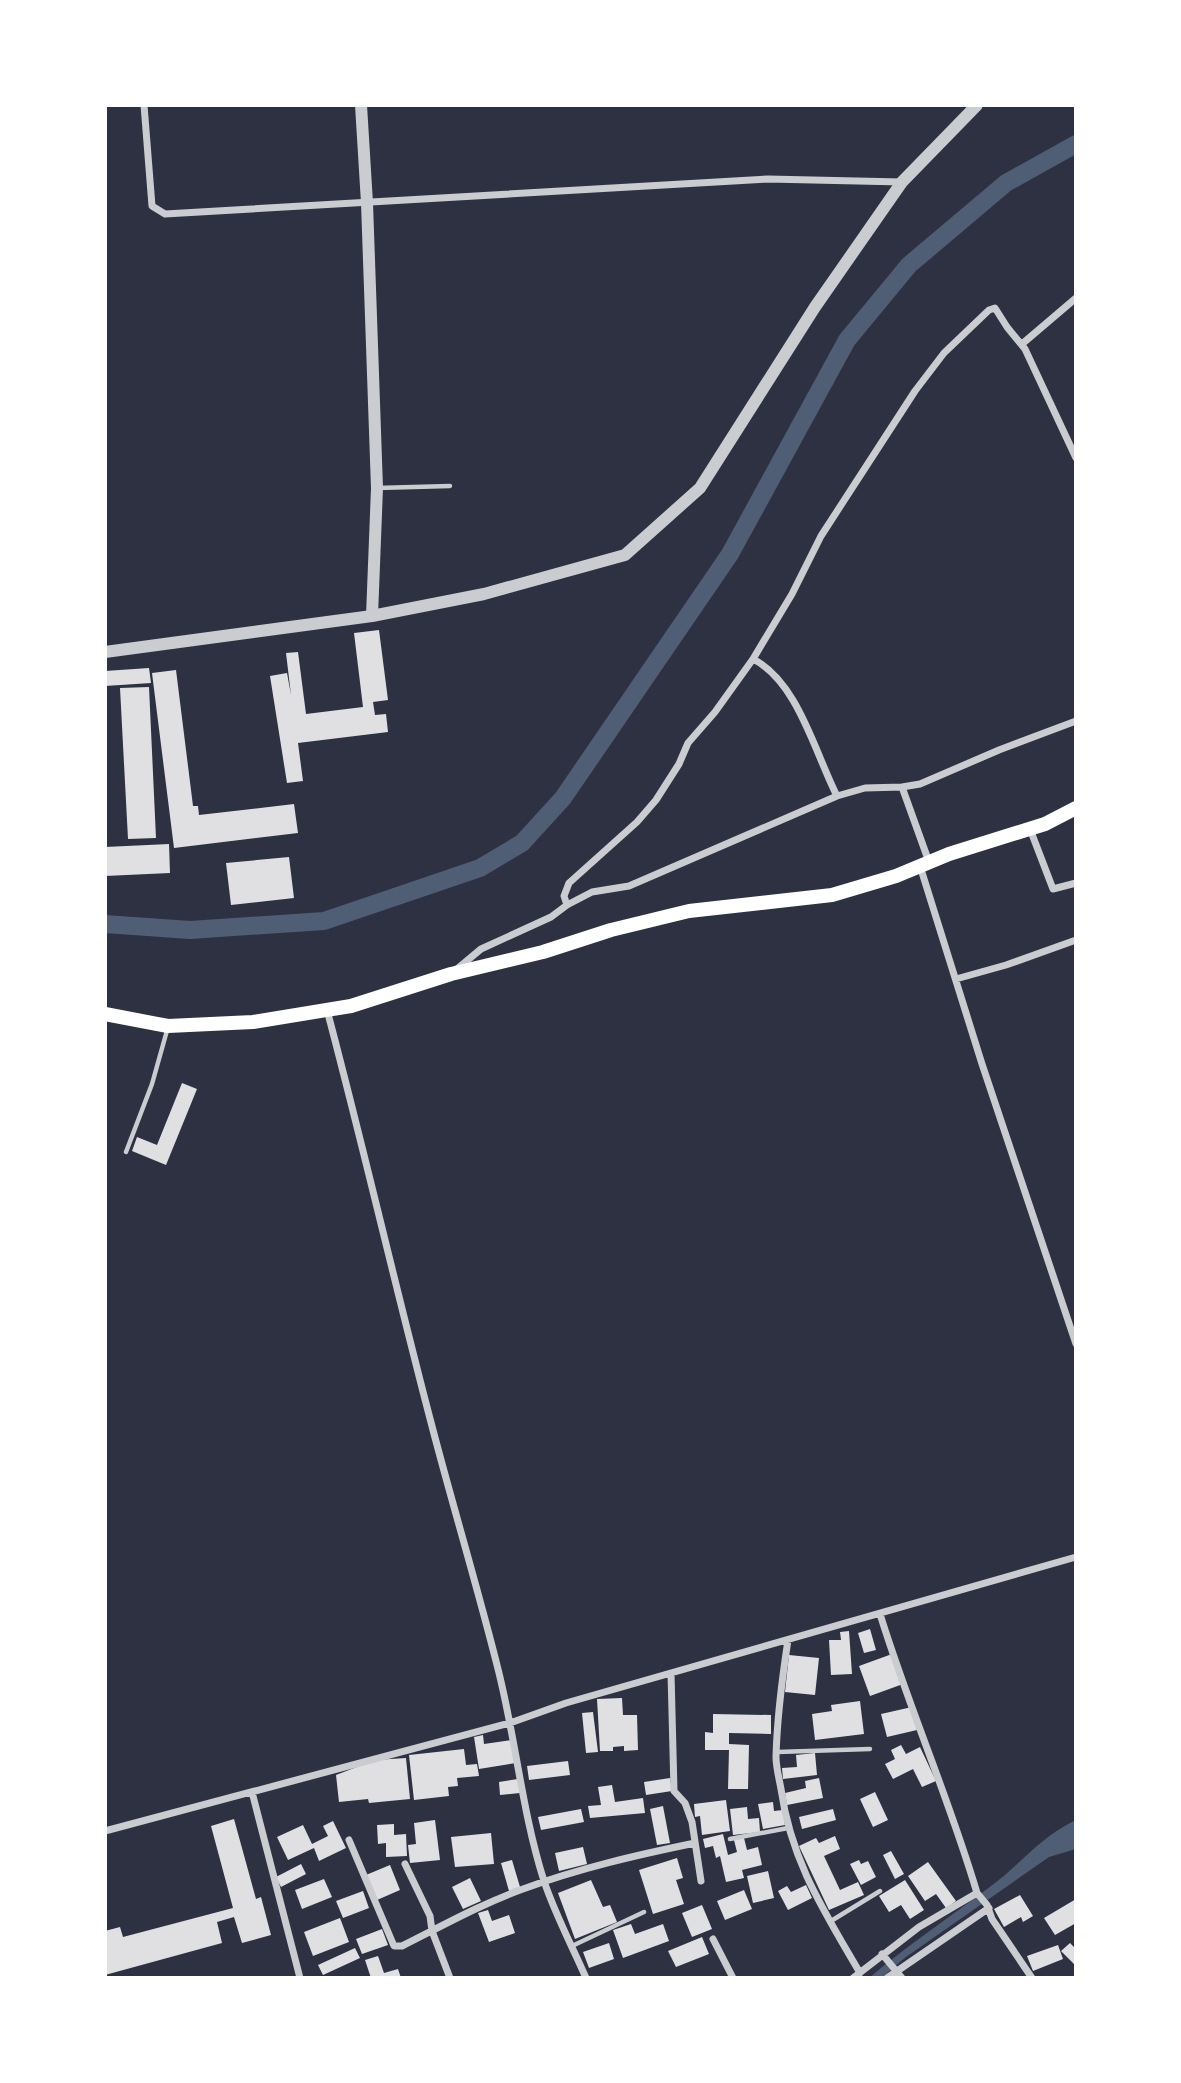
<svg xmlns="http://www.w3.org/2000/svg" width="1181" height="2083" viewBox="0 0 1181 2083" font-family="'PT Sans',sans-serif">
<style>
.water{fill:#4f5d75}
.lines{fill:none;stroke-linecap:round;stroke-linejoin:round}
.canal{stroke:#4f5d75;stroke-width:18}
.building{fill:#e0e0e3}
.service{stroke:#caccd0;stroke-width:4.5}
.minor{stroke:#caccd0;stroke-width:7}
.tertiary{stroke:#caccd0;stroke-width:12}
.secondary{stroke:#fff;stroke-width:14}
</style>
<rect width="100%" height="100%" fill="#2d3142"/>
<!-- water -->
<path class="water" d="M1076,1820V1849L1049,1857L906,1957L881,1978H869C908,1945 950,1917 991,1886C1021,1864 1041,1836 1076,1820Z"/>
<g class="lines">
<!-- canal -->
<path class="canal" d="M105,924L190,930L324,921L480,868L522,843L563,798L730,554L847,340L909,265L1006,183L1076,144"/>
</g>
<!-- building -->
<path class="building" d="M379,630L388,700L373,702L375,715L386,714L388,732L298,743L303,781L287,783L270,676L287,673L291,695L286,653L298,652L306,714L363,707L354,633Z
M149,668L151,683L105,686V671Z
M176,670L193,806H198L199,815L294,804L298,833L174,848L152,673Z
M149,687L156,838L128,839L120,688Z
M169,844L170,873L105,876V847Z
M289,857L294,898L231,905L226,863Z
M182,1083L197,1089L166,1165L132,1151L137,1137L157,1145Z
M870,1629L876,1650L864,1653L858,1633Z
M849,1631L852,1674L831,1675L829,1640H841L840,1632Z
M892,1654L903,1684L870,1696L859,1666Z
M789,1655L819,1658L815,1695L785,1692Z
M622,1698L623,1715H637L638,1750L624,1751V1746L613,1747V1751H600L597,1699Z
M860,1701L864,1734L815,1740L812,1714L832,1711L831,1705Z
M912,1707L917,1730L887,1737L881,1714Z
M593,1712L598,1752L586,1753L582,1713Z
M713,1714L771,1715V1734L729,1733V1744L749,1745L748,1789H728L729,1750H705V1732L713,1733Z
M483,1735L484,1744L512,1740L516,1763L479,1769L474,1737Z
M901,1745L906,1754L920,1747L936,1781L922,1787L913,1769L893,1779L885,1764L895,1759L891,1750Z
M464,1749L466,1765L477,1764L479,1776L457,1778L458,1786L448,1787L449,1796L414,1800L409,1755Z
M815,1753L817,1775L783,1779L782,1768L797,1767L796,1755Z
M406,1758L410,1799L369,1803L368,1799L339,1802L336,1775L375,1760Z
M568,1761L570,1775L529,1780L527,1766Z
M670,1778L672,1791L646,1795L644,1782Z
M819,1778L823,1798L787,1805L785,1793L806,1788L805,1781Z
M518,1779L520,1793L500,1795L499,1782Z
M612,1785L615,1802L643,1798L645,1813L590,1818L588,1806L601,1805L598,1787Z
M875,1792L888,1820L873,1827L860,1799Z
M726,1800L730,1831L702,1835L700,1816L695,1817L694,1804Z
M773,1802L774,1811L783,1810L785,1825L763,1829L758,1804Z
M663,1806L670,1843L657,1845L650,1809Z
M747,1807L748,1819L759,1818L760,1832L733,1835L730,1809Z
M581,1809L584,1822L541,1830L538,1817Z
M833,1809L836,1820L802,1829L799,1817Z
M234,1819L256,1899L261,1897L271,1935L242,1943L234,1917L217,1922L222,1943L105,1975V1931L120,1927L123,1937L233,1908L211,1826Z
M435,1820L440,1860L410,1863L408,1845L416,1844L414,1823Z
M333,1821L346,1848L319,1861L314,1848L288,1860L277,1837L303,1825L312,1844L328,1836L323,1826Z
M394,1824V1835L406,1834L407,1856L386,1857V1843L378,1844L377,1825Z
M491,1833L494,1864L455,1867L451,1837Z
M723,1834L728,1855L737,1852L734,1840L744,1838L747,1850L758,1847L762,1865L742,1870L744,1878L726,1882L720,1856L716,1858L713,1846L705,1848L703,1839Z
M835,1836L840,1849L824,1856L840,1890L858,1882L864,1895L829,1910L799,1846L816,1838L819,1843Z
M583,1847L587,1864L559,1871L555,1853Z
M891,1851L904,1874L895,1879L883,1855Z
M677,1858L683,1878L676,1880L684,1904L653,1914L639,1870Z
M512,1860L520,1887L509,1891L501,1863Z
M859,1860L861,1864L868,1861L876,1877L861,1885L850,1864Z
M928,1862L956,1901L946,1908L936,1894L925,1901L908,1876Z
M301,1864L306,1874L281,1887L276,1877Z
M390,1865L400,1890L377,1900L366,1875Z
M768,1871L774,1898L753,1903L747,1876Z
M470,1878L481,1901L463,1909L452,1887Z
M324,1879L332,1897L302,1909L295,1890Z
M591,1880L603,1907L610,1905L617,1922L575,1939L558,1893Z
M905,1880L924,1910L910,1919L901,1905L889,1912L879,1896Z
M806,1885L812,1898L788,1910L778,1891L787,1886L791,1892Z
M744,1890L752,1909L725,1920L717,1901Z
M363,1891L369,1908L343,1918L336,1901Z
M1020,1895L1033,1916L1023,1922L1021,1917L1004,1927L994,1909Z
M1076,1899V1923L1055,1935L1044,1918Z
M702,1905L712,1929L692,1937L682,1913Z
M488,1910L492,1921L509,1915L515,1933L489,1942L478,1913Z
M340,1918L349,1942L313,1956L304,1932Z
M631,1924L635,1934L663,1924L669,1941L623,1958L613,1930Z
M382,1929L388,1945L362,1954L356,1939Z
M702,1937L709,1954L676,1967L668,1951Z
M609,1943L614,1959L589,1968L583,1952Z
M1070,1943L1076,1949V1966L1061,1951Z
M1058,1945L1063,1959L1033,1971L1027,1956Z
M355,1948L360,1958L323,1975L318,1965Z
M378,1956L384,1973L398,1969L401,1978H371L365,1960Z"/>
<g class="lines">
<!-- service -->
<path class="service" d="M377,488L450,486
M126,1152L152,1084L168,1027
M777,1752L870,1749
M730,1839L788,1828
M831,1921L880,1891
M572,1946L644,1912"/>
<!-- minor -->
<path class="minor" d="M144,105L152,206L165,214L768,179L902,182
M1022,344L1076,298
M753,659C798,682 815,753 837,796
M902,787L920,784L999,750L1076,721
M1030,829L1053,889L1076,883
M920,866L982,1064L1076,1344
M567,905L564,896L569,883L637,822L656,800L679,764L688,743L715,712L753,659L792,594L821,536L915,391L944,353L989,310L995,308L1007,327L1025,349L1076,458
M457,969L481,949L551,917L567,905L592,892L629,886L837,796L865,788L902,787L929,862
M956,979L1006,965L1076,940
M327,1010C364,1149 396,1290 433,1430C454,1510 478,1589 498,1669C516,1740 522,1812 544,1881C555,1914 572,1946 586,1978
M880,1614C909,1708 949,1798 977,1893L987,1905L992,1919L1032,1978
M788,1640C782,1679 777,1718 776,1757C776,1767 779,1778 781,1789C791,1861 824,1911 860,1973
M671,1673L674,1791L685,1803L692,1822L701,1881
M252,1792L300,1978
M105,1831L510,1723L566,1703L1076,1557
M349,1840L394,1946H402C442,1926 481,1904 523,1889C580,1868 637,1855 695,1843
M405,1864L430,1916L432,1931L450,1978
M713,1939L733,1978
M882,1954L902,1978
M853,1978L919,1927L977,1893
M887,1978L989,1908"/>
<!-- tertiary -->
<path class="tertiary" d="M361,105L367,203L377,488L372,616
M105,652L372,616L484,594L625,555L700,488L815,307L902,182L977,105"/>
<!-- secondary -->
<path class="secondary" d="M105,1014L168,1026L253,1022L351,1006L451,974L543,952L611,930L689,911L832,895L896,876L949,854L1045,824L1076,808"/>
</g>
<!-- border -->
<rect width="1181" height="2083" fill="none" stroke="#ffffff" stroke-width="214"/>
</svg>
